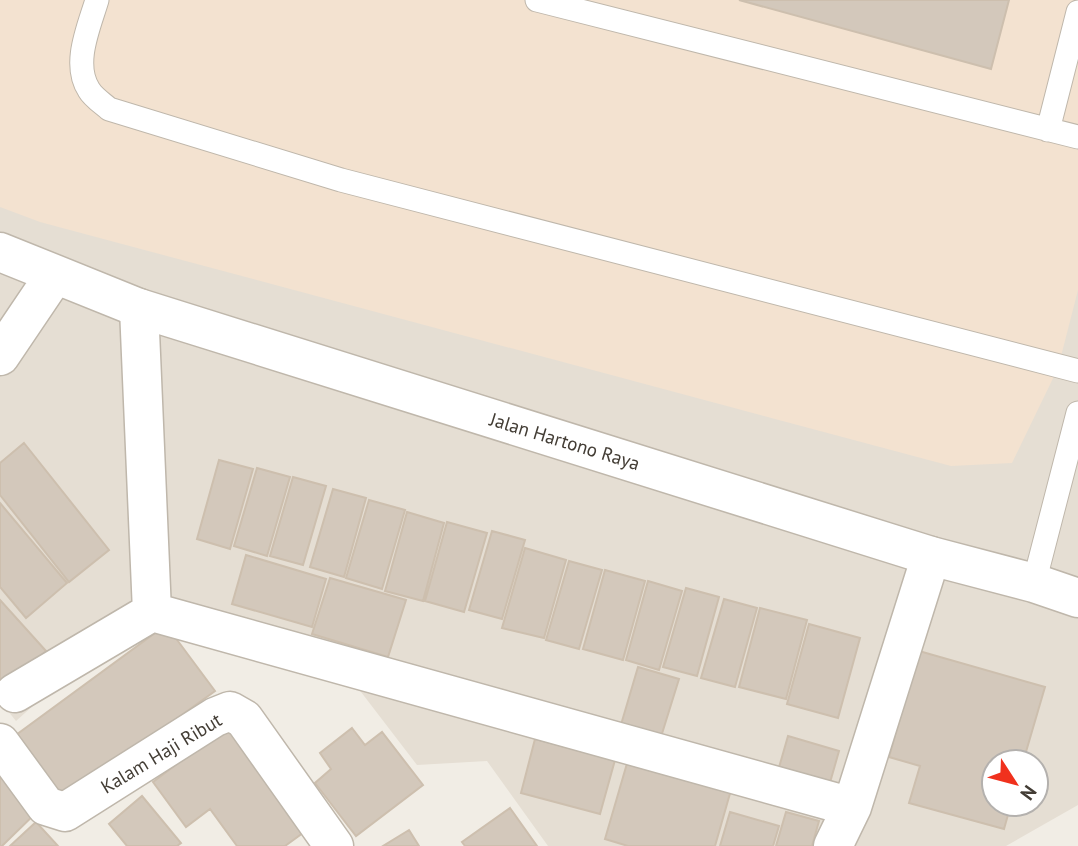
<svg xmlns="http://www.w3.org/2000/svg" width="1078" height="846" viewBox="0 0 1078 846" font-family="'PT Sans',sans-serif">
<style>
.residential{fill:#e5ded3;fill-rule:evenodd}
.commercial{fill:#f3e2d0}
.building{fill:#d3c8bb;stroke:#cdbfae;stroke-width:2}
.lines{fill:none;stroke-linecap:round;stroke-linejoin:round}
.service-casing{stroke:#bfb7ab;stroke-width:25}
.minor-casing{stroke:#bfb7ab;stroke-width:41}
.tertiary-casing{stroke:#bfb7ab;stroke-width:41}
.service{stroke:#fff;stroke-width:23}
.minor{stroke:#fff;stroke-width:38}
.tertiary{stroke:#fff;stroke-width:38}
.labels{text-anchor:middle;stroke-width:5;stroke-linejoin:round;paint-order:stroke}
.street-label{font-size:19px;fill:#433d35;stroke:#fff}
</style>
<rect width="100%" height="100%" fill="#f1ede5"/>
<!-- residential -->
<path class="residential" d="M0,0H1078V805L1006,846H548L487,761L417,765L348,675L178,625L91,654L16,721L0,701ZM994,762H1036V804H994Z"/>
<!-- commercial -->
<path class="commercial" d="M0,0H1078V290L1058,368L1012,463L951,466L40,222L0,207Z"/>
<!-- building -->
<path class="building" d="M739,0H1009L991,69Z
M24,443L109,550L69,582L0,495V463Z
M219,460L253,469L230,549L197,539Z
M257,468L290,477L267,556L234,546Z
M293,477L326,486L303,565L270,556Z
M333,489L366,498L344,577L310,567Z
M369,500L405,510L382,589L346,578Z
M0,503L67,583L26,618L0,587Z
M407,512L444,523L423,601L385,591Z
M447,522L487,533L464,612L425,601Z
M492,531L525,540L502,619L469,610Z
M525,548L566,560L544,638L502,628Z
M246,555L326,579L312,627L232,604Z
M569,561L602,570L579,649L546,640Z
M605,570L645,581L623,660L583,649Z
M330,578L406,600L388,657L312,634Z
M648,581L682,591L659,670L626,660Z
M686,588L719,597L697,676L663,667Z
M724,599L757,608L735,687L701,678Z
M0,600L46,651L0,692Z
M760,608L807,620L786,699L739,687Z
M809,624L860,638L838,718L787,704Z
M166,625L215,691L64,800L16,735Z
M919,651L1045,687L1023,762H994V804H1011L1004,829L909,803L920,766L889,757Z
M638,667L679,679L660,740L620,728Z
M230,724L307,830L285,846H237L210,809L186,827L153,782Z
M352,728L365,745L382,732L423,785L356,836L315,783L331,769L320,753Z
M788,736L839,751L829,786L778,771Z
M535,739L615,760L600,814L521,793Z
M628,760L731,790L715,846H628L605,839Z
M0,761L43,806L2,846H0Z
M142,796L181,843L177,846H127L109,824Z
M510,808L537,846H465L462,842Z
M730,812L779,826L773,846H720Z
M786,812L819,821L812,846H776Z
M36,822L58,846H10Z
M409,830L419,846H383Z"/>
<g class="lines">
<defs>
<path id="service" d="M97,0C89,27 72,64 89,90C93,97 102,103 109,109L341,180L1078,371
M537,0L1078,137
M1048,130L1078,12
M1034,583L1078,413"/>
<path id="minor" d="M139,308L152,612
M15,693L152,612L852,807
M0,743L46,806L65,812L215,717L230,711L244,719L334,846
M833,846L852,807L931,556"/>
<path id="tertiary" d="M0,252L139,308L931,556L1034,583L1078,598
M0,356L54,276"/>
</defs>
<!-- service casing -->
<use href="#service" class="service-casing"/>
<!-- minor casing -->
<use href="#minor" class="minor-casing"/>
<!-- tertiary casing -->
<use href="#tertiary" class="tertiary-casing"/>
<!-- service -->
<use href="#service" class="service"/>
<!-- minor -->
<use href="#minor" class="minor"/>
<!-- tertiary -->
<use href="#tertiary" class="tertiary"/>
</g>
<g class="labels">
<!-- street labels -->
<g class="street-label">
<text transform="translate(565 441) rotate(17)" y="7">Jalan Hartono Raya</text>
<text transform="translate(161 753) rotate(-31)" y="7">Kalam Haji Ribut</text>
</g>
</g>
<!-- north arrow -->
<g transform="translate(1015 783) rotate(126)"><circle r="33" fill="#ffffff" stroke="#b4b1ae" stroke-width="2"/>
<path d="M0-5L12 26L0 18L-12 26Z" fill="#f0311d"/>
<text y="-10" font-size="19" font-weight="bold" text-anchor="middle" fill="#433d35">N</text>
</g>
</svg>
